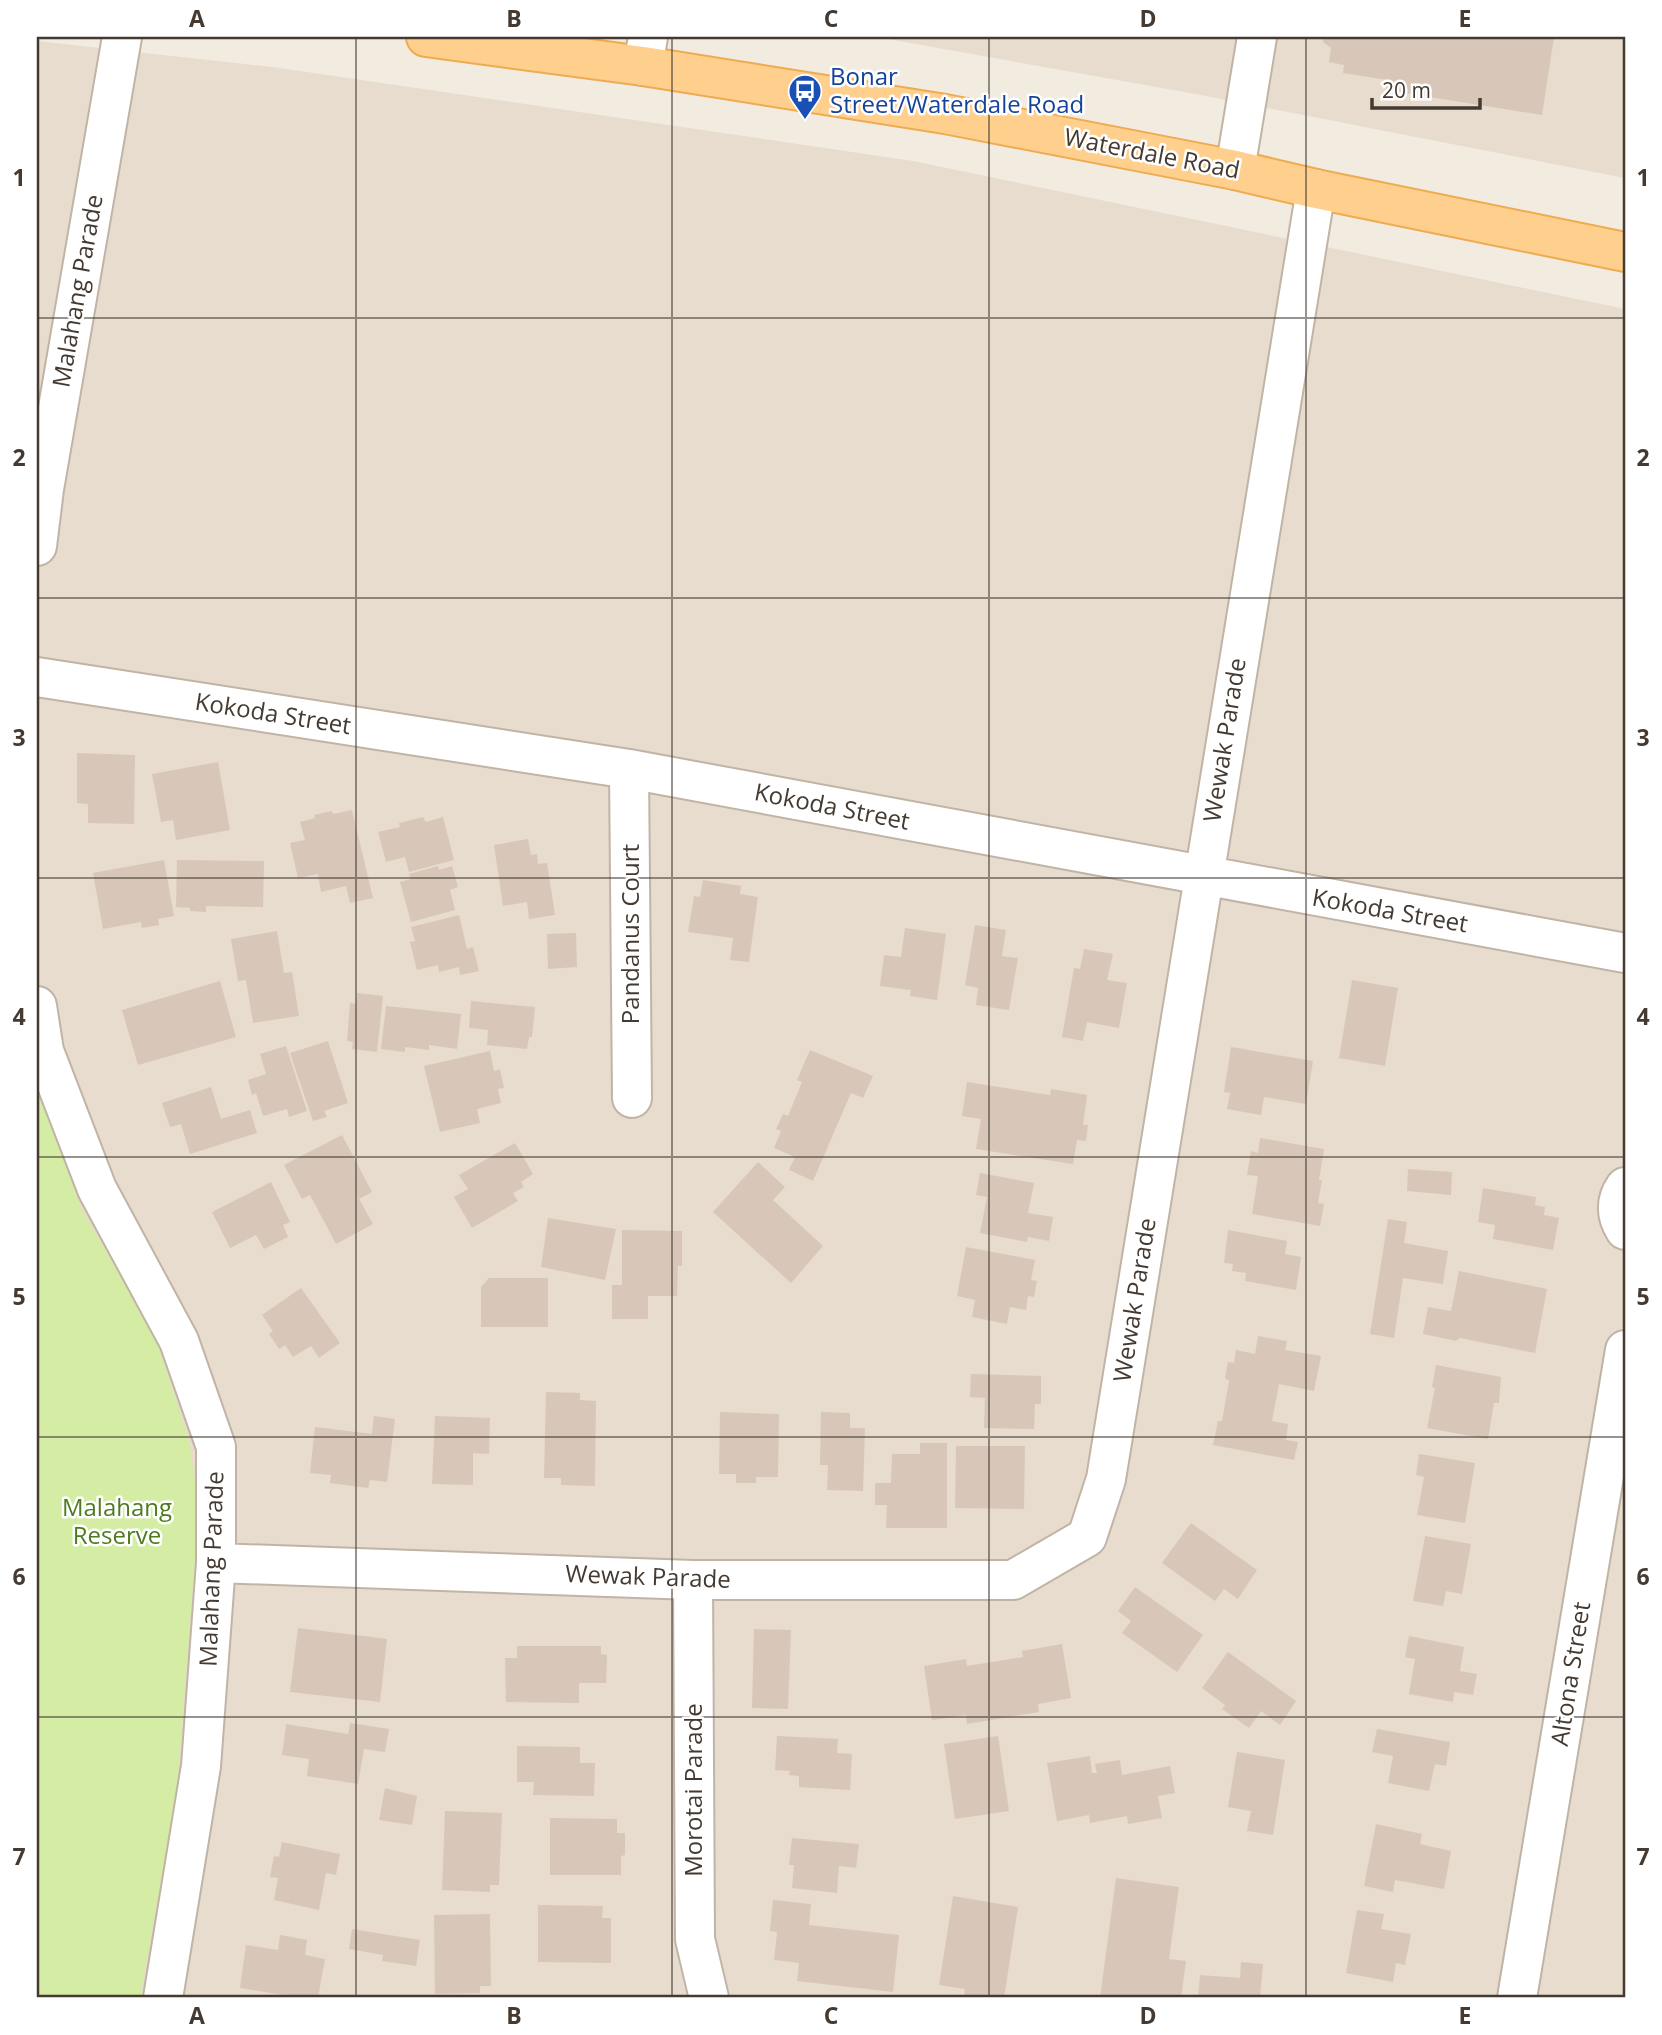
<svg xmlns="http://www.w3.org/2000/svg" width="1662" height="2035" viewBox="0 0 1662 2035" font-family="'Open Sans',sans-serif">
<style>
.residential{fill:#e7dcce}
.green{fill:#d5eca4}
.building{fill:#d8c7b8}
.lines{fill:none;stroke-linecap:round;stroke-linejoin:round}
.minor-casing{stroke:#c1b4a5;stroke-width:42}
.primary-casing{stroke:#efab51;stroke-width:42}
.minor{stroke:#fff;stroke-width:38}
.primary{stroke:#ffcf8d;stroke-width:38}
.grid{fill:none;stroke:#443a31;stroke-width:2;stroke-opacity:0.55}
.labels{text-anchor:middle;stroke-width:5;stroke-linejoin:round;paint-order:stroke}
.transit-label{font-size:24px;fill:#164399;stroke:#fff;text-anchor:start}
.street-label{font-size:24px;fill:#443a31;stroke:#fff}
.park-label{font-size:24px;fill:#4e7a20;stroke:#fff}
.neatline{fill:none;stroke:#443a31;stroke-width:2.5}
.grid-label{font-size:23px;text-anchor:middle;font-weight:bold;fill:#443a31}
</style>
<rect width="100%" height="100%" fill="#f2ebe0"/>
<!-- residential -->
<path class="residential" d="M877,37H1625V178L1201,95Z
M37,41L273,67L913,161L1625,309V1998H37Z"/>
<!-- green -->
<path class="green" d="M37,1086L81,1208L156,1339L189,1440L199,1509L177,1789L140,1998H37Z"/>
<!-- building -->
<path class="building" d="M1323,37H1554L1542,115L1386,90L1388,80L1343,73L1344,65L1329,62L1331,48L1323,42Z
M77,753L135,755L134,824L88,823V804L77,803Z
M218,762L230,830L176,840L173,820L161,822L152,774Z
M352,810L373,898L350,903L346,886L321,892L318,874L298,878L290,843L305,840L300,822L315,818L314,815L332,811L333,814Z
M423,817L426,822L443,817L454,860L409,872L405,857L386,862L378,832L400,827L399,823Z
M528,839L531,855L537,854L538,864L547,863L555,915L529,919L527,902L503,906L494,845Z
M164,860L174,916L158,919L159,925L142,928L141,922L103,929L93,873Z
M177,860L264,861L263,907L206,906V912L190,911V908L176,907Z
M438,866L439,870L452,866L458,887L450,890L455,910L411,922L400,882L411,879L409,874Z
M703,880L741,886L740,894L758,897L749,962L730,960L733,938L688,932L694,896L700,897Z
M459,915L467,949L473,947L479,971L460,975L459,967L439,972L438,965L417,970L410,942L415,941L411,927Z
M975,925L1006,930L1002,956L1018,958L1009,1010L976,1005L978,988L965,985Z
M905,928L946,934L937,1000L910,996L911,990L880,986L884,955L901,957Z
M277,931L284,973L292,972L299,1016L253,1023L246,980L238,981L231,939Z
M576,933L577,967L548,969L547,934Z
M1084,949L1113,954L1107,980L1127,983L1119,1028L1087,1022L1083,1041L1062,1037L1074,968L1080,969Z
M1352,980L1398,988L1385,1066L1339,1058Z
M220,981L236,1037L138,1065L122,1010Z
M357,993L383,996L377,1052L352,1049L353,1042L347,1041L350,1003L356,1004Z
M471,1001L535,1007L532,1037H529L527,1049L487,1045L488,1030L469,1028Z
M386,1006L461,1014L457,1049L429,1045V1050L405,1047V1052L381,1049Z
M328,1041L348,1103L324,1111L327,1117L313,1121L290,1053Z
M286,1046L307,1111L289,1117L287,1109L263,1116L256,1093L252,1095L248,1080L266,1074L260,1054Z
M1231,1047L1313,1061L1306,1104L1264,1097L1261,1115L1227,1109L1230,1093L1224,1092Z
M810,1050L873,1076L863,1098L851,1093L813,1181L789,1170L795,1157L774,1148L781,1131L776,1129L783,1114L788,1116L802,1082L797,1080Z
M490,1051L494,1071L500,1069L504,1088L498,1089L501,1103L477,1109L480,1123L440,1132L424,1066Z
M967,1082L1050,1095L1051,1089L1087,1095L1083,1125H1088L1086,1141L1077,1140L1073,1164L976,1149L981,1119L962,1116Z
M211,1087L221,1119L250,1110L257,1133L190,1154L181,1124L170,1127L162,1103Z
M342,1135L372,1192L359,1199L373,1224L336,1244L310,1195L302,1199L284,1165Z
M1260,1138L1324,1149L1319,1180H1322L1318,1203L1324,1204L1320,1226L1252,1214L1258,1176L1247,1175L1251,1151L1258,1153Z
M515,1143L533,1174L521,1182L524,1187L513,1193L518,1201L472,1228L454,1197L468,1189L459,1175Z
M758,1162L785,1187L773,1200L823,1246L791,1283L713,1212Z
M1408,1169L1452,1172L1451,1195L1407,1191Z
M980,1173L1034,1183L1028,1213L1053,1217L1049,1241L1028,1237L1027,1242L980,1233L987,1197L976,1195Z
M271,1182L290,1222L283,1225L288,1237L264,1249L256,1235L230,1248L212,1212Z
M1483,1188L1536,1197L1535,1205L1545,1207L1544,1215L1559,1218L1553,1250L1493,1239L1495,1225L1478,1222Z
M548,1218L616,1229L605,1280L541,1267Z
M1388,1219L1407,1222L1404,1243L1448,1251L1443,1284L1403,1278L1394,1338L1370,1334Z
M622,1230L682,1231V1266H678L677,1296H648V1319H612V1285H622Z
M1228,1230L1287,1241L1285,1254L1301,1257L1296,1290L1245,1281L1246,1273L1232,1271L1233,1264L1224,1263Z
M966,1247L1035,1260L1031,1280L1037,1281L1034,1297L1028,1296L1026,1310L1010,1307L1007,1324L972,1317L975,1300L957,1296Z
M1459,1271L1547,1289L1535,1353L1460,1338L1456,1341L1423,1334L1428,1307L1451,1311Z
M489,1278H548V1327H481V1287Z
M301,1288L340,1343L319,1358L311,1346L293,1357L285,1345L279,1349L269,1334L273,1331L262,1315Z
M1258,1336L1287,1341L1285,1350L1321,1356L1314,1391L1279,1384L1272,1421L1288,1424L1286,1440L1298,1442L1294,1460L1213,1445L1218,1421H1222L1229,1381L1225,1378L1228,1362L1234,1363L1236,1350L1255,1354Z
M1436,1365L1501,1377L1499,1403H1494L1488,1439L1427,1428L1435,1388L1432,1387Z
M971,1374L1041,1376V1404H1035L1034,1429L984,1428L985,1398L970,1397Z
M546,1392L580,1393V1400L596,1401L595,1486L561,1485V1478H544Z
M720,1412L779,1414L778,1477H756V1483H736V1474H719Z
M821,1412L850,1413V1428H865L863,1491L827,1490L828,1465H820Z
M374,1416L395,1419L387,1482L370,1480L368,1488L330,1483L331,1475L310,1473L315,1427L372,1434Z
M435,1416L490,1418L489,1454L473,1453V1485L432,1484Z
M920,1443H947V1528H886L887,1505H875V1483H891L892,1454H920Z
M956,1446H1025L1024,1509L955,1508Z
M1419,1454L1475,1463L1465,1523L1417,1515L1424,1477L1416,1475Z
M1191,1523L1257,1570L1238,1599L1224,1589L1215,1601L1162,1563Z
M1425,1536L1471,1544L1462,1594L1446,1591L1443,1606L1413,1601Z
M1135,1587L1203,1635L1177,1672L1122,1633L1131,1621L1118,1611Z
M298,1628L387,1639L380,1702L290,1692Z
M754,1629L791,1630L788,1709L752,1708Z
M1409,1636L1464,1647L1460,1671L1477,1674L1473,1695L1454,1692L1453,1702L1409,1694L1415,1659L1405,1657Z
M1062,1644L1071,1698L1038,1704L1039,1712L967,1724L966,1715L932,1720L924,1666L966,1659L967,1666L1023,1657L1022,1651Z
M517,1646H601V1654L607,1655L606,1683H579V1703L506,1702L505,1658H517Z
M1228,1652L1296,1701L1280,1725L1261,1711L1249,1728L1222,1709L1225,1705L1202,1688Z
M350,1723L389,1729L385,1752L364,1749L358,1784L307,1776L309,1759L282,1755L286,1724L348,1734Z
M1377,1729L1450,1742L1446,1766L1435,1764L1429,1791L1388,1783L1393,1756L1372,1752Z
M777,1736L838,1739L837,1753L852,1754L850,1790L799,1787V1776L789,1775L790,1771L775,1770Z
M998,1736L1009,1811L955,1819L944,1744Z
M517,1746L580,1747V1763H595L594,1796L533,1795L534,1782H517Z
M1237,1752L1285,1760L1273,1835L1247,1831L1251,1811L1228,1807Z
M1090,1756L1092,1773H1097L1095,1764L1120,1760L1122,1775L1170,1766L1175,1793L1158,1796L1162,1818L1128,1824L1127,1816L1090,1823L1089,1815L1057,1821L1047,1763Z
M385,1788L417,1796L412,1825L379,1820Z
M445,1811L502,1813L499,1885H490V1892L442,1890Z
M550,1818L617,1819V1833H625V1855L621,1856V1875H550Z
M1376,1824L1422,1834L1420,1844L1451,1851L1444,1889L1395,1880L1393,1892L1364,1886Z
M792,1838L859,1844L856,1868L839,1866L837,1893L792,1888L794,1865H789Z
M282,1842L340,1854L336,1875L326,1873L319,1910L274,1900L278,1878L270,1877L274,1856L279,1857Z
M1116,1878L1179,1887L1169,1959L1186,1961L1181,1998H1100Z
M953,1896L1018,1907L1004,1998H964L965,1989L939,1985Z
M773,1900L811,1904L809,1925L899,1935L893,1992L797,1981L799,1963L774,1960L777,1932L770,1931Z
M538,1905L603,1906L602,1918H611V1963L538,1962Z
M1357,1910L1384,1914L1381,1929L1411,1934L1405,1965L1396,1963L1393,1982L1346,1973Z
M490,1914L491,1986H480V1993L435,1994L434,1915Z
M352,1929L420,1940L416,1966L382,1961L383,1955L349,1949Z
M280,1935L307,1940L305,1955L325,1959L318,1998H303L240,1988L246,1945L278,1950Z
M1241,1962L1263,1964L1260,1998H1198L1200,1975L1240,1978Z"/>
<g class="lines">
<defs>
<path id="minor" d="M643,66L648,37
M1235,170L1257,37
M37,546L44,489L122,37
M37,677L629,769L1625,953
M629,769L632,1098
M37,1006L44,1051L97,1189L179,1341L216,1447V1563L201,1766L163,1998
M1625,1187C1615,1201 1616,1216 1625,1230
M216,1563L693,1580H1013L1087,1537L1106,1479L1316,189
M693,1580L695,1939L709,1998
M1517,1998L1625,1350"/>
<path id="primary" d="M426,37L643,66L945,114L1235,170L1316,189L1625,252"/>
</defs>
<!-- minor casing -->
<use href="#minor" class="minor-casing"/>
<!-- primary casing -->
<use href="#primary" class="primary-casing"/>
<!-- minor -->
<use href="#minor" class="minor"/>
<!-- primary -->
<use href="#primary" class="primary"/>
</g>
<!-- grid -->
<path class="grid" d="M356,37V1998M672,37V1998M989,37V1998M1306,37V1998M37,318H1625M37,598H1625M37,878H1625M37,1157H1625M37,1437H1625M37,1717H1625"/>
<!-- icons -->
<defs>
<symbol id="bus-pin" viewBox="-11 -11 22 30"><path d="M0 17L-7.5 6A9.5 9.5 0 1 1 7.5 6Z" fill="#1a4fb4" stroke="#fff"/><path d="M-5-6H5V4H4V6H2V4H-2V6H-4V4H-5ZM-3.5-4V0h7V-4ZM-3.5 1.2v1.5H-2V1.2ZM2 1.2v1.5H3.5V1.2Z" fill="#fff"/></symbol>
</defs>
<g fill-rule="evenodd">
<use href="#bus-pin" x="786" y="72" width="38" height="52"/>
</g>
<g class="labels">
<!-- transit labels -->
<g class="transit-label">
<text x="830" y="85">Bonar<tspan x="830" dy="28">Street/Waterdale Road</tspan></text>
</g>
<!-- street labels -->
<g class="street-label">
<text transform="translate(1152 154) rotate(11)" y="8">Waterdale Road</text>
<text transform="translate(78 291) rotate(-80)" y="8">Malahang Parade</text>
<text transform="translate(273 714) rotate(9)" y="8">Kokoda Street</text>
<text transform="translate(1225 740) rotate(-81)" y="8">Wewak Parade</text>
<text transform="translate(832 807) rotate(11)" y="8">Kokoda Street</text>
<text transform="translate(1390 911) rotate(10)" y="8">Kokoda Street</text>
<text transform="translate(631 934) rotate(-90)" y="8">Pandanus Court</text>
<text transform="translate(1135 1300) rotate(-81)" y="8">Wewak Parade</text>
<text transform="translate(212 1569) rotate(-88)" y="8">Malahang Parade</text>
<text transform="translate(648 1577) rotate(2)" y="8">Wewak Parade</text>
<text transform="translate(1571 1674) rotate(-81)" y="8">Altona Street</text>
<text transform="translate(694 1790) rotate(-90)" y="8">Morotai Parade</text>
</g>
<!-- park labels -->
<g class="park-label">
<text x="117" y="1516">Malahang<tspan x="117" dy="28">Reserve</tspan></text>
</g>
</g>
<!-- border -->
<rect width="1662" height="2035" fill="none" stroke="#ffffff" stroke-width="77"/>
<!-- scale -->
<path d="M1372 98v10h108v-10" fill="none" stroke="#443a31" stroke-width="3.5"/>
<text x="1382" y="98" font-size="21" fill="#443a31" stroke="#ffffff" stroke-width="5" paint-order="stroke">20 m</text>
<rect x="38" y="38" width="1586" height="1958" class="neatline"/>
<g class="grid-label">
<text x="197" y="27">A</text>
<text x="514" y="27">B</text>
<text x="831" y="27">C</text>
<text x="1148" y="27">D</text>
<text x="1465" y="27">E</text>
<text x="19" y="186">1</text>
<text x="1643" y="186">1</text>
<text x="19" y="466">2</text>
<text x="1643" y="466">2</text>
<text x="19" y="746">3</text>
<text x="1643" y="746">3</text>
<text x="19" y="1025">4</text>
<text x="1643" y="1025">4</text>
<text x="19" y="1305">5</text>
<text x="1643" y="1305">5</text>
<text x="19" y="1585">6</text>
<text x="1643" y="1585">6</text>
<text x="19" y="1865">7</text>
<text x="1643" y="1865">7</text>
<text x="197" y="2024">A</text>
<text x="514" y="2024">B</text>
<text x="831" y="2024">C</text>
<text x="1148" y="2024">D</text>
<text x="1465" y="2024">E</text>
</g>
</svg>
